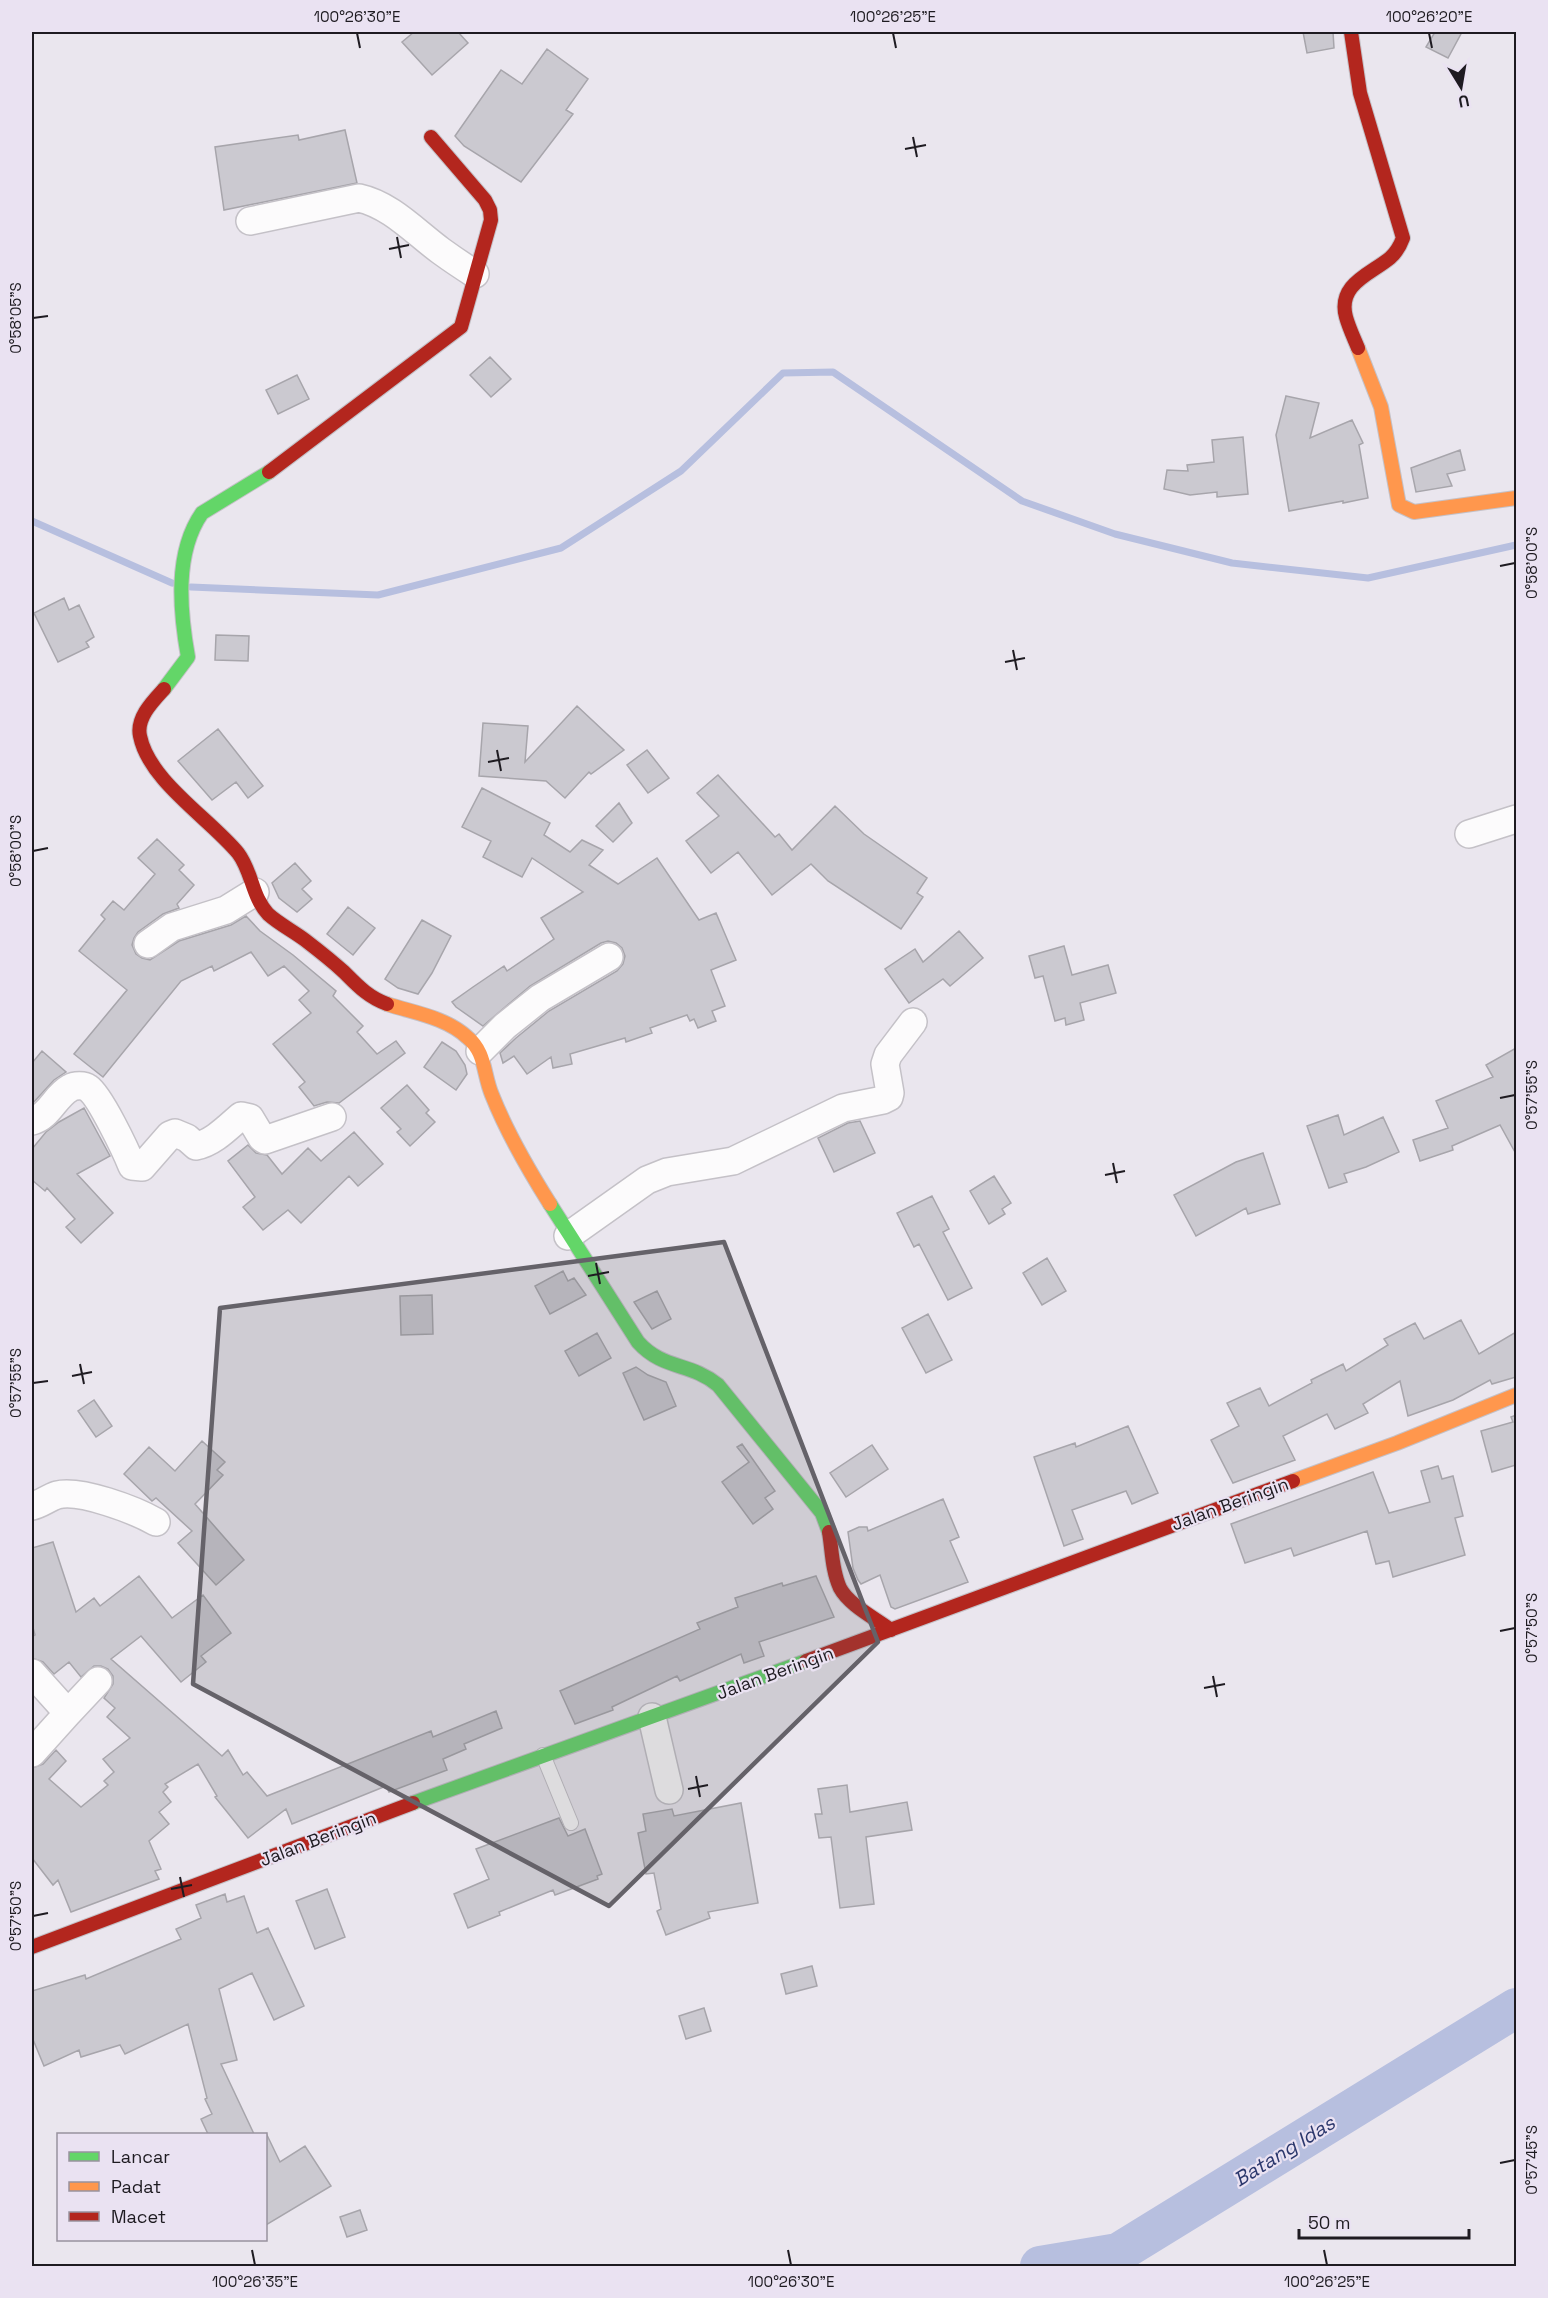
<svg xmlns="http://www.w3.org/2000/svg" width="1548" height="2298" viewBox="0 0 1548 2298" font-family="'Space Grotesk',sans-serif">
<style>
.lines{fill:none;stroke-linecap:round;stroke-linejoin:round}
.stream{stroke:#b7bfdf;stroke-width:7}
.river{stroke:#b7bfdf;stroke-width:40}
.building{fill:#cbc9d0;stroke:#a7a5ab;stroke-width:1.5}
.lane-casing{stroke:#c4c1c7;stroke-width:16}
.street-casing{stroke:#c4c1c7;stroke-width:30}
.fast-casing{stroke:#c4c1c7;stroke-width:16}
.slow-casing{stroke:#c4c1c7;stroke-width:16}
.jam-casing{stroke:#c4c1c7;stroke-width:16}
.lane{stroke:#fcfbfc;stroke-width:14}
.street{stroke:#fcfbfc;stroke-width:27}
.fast{stroke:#63d668;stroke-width:14}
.slow{stroke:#ff974d;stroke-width:14}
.jam{stroke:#b3261e;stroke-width:14}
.marked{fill:#656269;fill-opacity:0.2;stroke:#656269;stroke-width:4.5;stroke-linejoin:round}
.ticks{fill:none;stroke:#1e1b21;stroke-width:2}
.labels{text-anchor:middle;stroke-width:4.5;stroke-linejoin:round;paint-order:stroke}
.street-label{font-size:18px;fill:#1e1b21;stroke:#eae2f2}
.water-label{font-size:20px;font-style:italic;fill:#2b376c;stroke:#eae2f2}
.neatline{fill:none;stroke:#1e1b21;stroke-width:2}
.ticks-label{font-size:15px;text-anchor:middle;fill:#1e1b21}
</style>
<rect width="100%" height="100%" fill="#eae6ee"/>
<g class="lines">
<!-- stream -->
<path class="stream" d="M32,521L172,583
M191,587L378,595L561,548L681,471L783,373L833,372L1022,501L1115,534L1232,563L1368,578L1516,545"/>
<!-- river -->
<path class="river" d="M1040,2266L1118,2253L1516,2008"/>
</g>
<!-- building -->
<path class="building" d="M414,32H458L468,43L432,75L402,42Z
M1303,32H1333L1334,48L1307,53Z
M1435,32H1462L1448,58L1426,47Z
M547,49L588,79L566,110L573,114L521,182L464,146L455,136L501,70L522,84Z
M345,130L357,183L224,210L215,147L298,135L299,140Z
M490,357L511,379L491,397L470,375Z
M297,375L309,399L278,414L266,390Z
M1286,396L1319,403L1310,438L1352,420L1363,443L1359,445L1368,498L1343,503V501L1289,511L1276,435Z
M1243,437L1248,494L1217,497V492L1190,495L1164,489L1167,470L1188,471L1187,465L1214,462L1212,440Z
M1460,450L1465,470L1447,474L1452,486L1416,492L1411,468Z
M64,598L69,610L79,605L94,637L86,642L89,647L58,662L34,613Z
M216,635L249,636L248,661L215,660Z
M577,706L624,750L591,774L589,772L565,798L546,781L479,776L483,723L528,726L525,762Z
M218,729L263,786L248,798L236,782L212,800L178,761Z
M647,750L669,778L648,793L627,765Z
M718,775L775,837L779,834L792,850L835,806L864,834L927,878L917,893L923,897L901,929L828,881L811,864L772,895L738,852L711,873L686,841L719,816L697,793Z
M482,788L550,823L544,835L570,852L582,840L603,850L589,865L618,884L657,858L699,920L716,913L736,960L711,970L725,1006L712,1011L716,1021L698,1028L694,1019L690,1021L687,1015L650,1028L652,1033L626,1042L625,1038L570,1054L572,1064L553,1068L551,1057L527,1074L514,1056L503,1063L500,1053L516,1038L549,1011L617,971L623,964L625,956L622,948L616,943L608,941L601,943L530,986L483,1026L456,1007L452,1002L473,987L504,966L507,971L554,939L541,918L583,892L532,858L522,877L483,857L491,841L462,827Z
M619,803L632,823L613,842L596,826Z
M157,839L184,865L179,870L194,885L177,904L179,908L163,914L138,932L134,938L132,945L136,954L142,958L150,960L179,941L231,925L246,916L260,931L293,955L336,991L333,996L363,1026L357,1032L377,1054L396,1041L405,1053L339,1103L327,1102L314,1106L299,1087L305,1082L273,1044L311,1013L299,1000L309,991L284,966L268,976L251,952L214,971L212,966L181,981L103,1077L74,1054L127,990L79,951L105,919L101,915L113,901L124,910L155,874L138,858Z
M295,863L311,881L302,889L312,899L297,912L279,898L272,883Z
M348,907L375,928L353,955L327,934Z
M422,920L451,936L432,973L418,994L398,988L385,979Z
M959,931L983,958L950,986L943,979L909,1003L885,969L915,949L923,962Z
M1064,946L1072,975L1108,965L1116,993L1080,1003L1084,1020L1066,1025L1065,1018L1055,1021L1043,976L1035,978L1029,956Z
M442,1042L456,1051L465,1065L467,1074L456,1090L424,1067Z
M1516,1048V1154L1500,1125L1452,1146L1453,1150L1420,1161L1413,1140L1448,1128L1436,1101L1493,1077L1486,1065Z
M42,1051L66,1072L54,1080L32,1104V1063Z
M407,1085L429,1110L426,1113L435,1122L410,1146L397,1132L401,1129L381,1108Z
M84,1108L110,1156L77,1174L113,1213L81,1243L66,1227L75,1219L47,1188L45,1191L32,1180V1149L46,1132L59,1122Z
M1338,1115L1344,1135L1383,1117L1399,1152L1366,1167L1344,1174L1347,1182L1329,1188L1307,1126Z
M860,1121L875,1153L834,1172L818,1138L848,1123Z
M354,1132L383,1164L358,1186L349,1176L301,1223L288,1210L263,1230L243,1207L255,1197L228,1161L248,1145L256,1153L267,1155L282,1174L308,1148L321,1161Z
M1263,1153L1280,1204L1248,1214L1246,1208L1196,1236L1174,1195L1236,1162Z
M994,1176L1011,1203L1002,1209L1005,1214L989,1224L970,1191Z
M932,1196L949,1229L943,1232L972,1288L948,1300L919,1244L914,1247L897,1213Z
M1047,1258L1066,1291L1042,1305L1023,1273Z
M563,1271L568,1281L574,1278L586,1295L550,1314L535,1286Z
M657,1291L671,1319L652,1329L634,1302Z
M432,1295L433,1334L401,1335L400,1296Z
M928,1314L952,1360L926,1373L902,1328Z
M1461,1320L1479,1354L1516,1332V1377L1492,1384L1490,1380L1453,1400L1408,1416L1400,1381L1363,1404L1368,1413L1335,1429L1327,1414L1283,1436L1295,1460L1233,1483L1211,1440L1239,1426L1227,1403L1260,1388L1269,1406L1312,1383L1311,1380L1343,1364L1346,1371L1388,1345L1384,1339L1415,1323L1424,1339Z
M597,1333L611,1358L579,1376L565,1351Z
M636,1367L648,1375L666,1382L676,1406L644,1420L623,1373Z
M94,1400L112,1426L96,1437L78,1411Z
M1516,1415V1465L1492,1472L1481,1431L1513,1422L1511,1417Z
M1128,1426L1158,1493L1132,1504L1126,1491L1072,1510L1083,1539L1064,1546L1034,1457L1075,1443L1076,1447Z
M202,1441L225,1462L217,1470L223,1475L195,1504L244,1560L216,1585L178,1543L192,1531L156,1498L152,1501L124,1474L149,1447L175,1471Z
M742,1444L775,1491L765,1498L773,1509L753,1524L722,1482L749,1462L737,1447Z
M872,1445L888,1469L846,1497L830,1473Z
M1438,1466L1442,1479L1453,1476L1463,1516L1455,1518L1465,1555L1393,1577L1389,1561L1376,1564L1367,1531L1294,1556L1291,1548L1245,1563L1231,1524L1373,1472L1389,1513L1430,1502L1421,1471Z
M943,1499L959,1537L950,1541L968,1582L895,1609L891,1607L880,1575L861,1584L858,1580L853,1568L848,1532L859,1527H867L868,1531Z
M53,1542L76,1612L94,1598L100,1606L139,1576L172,1618L203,1595L231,1633L201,1656L206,1662L181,1682L141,1636L111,1659L222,1756L228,1750L243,1775L247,1772L267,1796L431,1731L433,1737L496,1711L502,1728L464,1744L466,1749L443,1759L447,1770L389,1792L386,1786L292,1824L286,1809L248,1838L215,1797L217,1796L198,1764L165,1784L168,1787L163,1792L171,1802L159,1812L169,1824L149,1841L161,1869L155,1871L159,1879L71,1912L58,1880L53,1885L32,1858V1768L43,1764L56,1750L66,1761L49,1779L81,1807L108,1785L104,1781L114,1772L103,1759L130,1738L107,1717L115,1708L104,1698L113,1684V1676L108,1669L101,1666H94L81,1677L69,1662L54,1674L43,1662L32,1658V1637L35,1635L32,1624V1548Z
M816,1576L834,1617L759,1642L764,1656L744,1663L741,1654L680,1681L677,1676L612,1707L613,1710L575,1724L560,1691L700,1629L697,1623L738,1607L735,1598L782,1583L783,1586Z
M847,1785L850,1812L907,1802L912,1830L866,1837L874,1904L840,1908L831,1837L819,1838L815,1814H822L818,1789Z
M741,1803L758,1903L708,1912L710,1918L666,1935L657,1911L661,1909L654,1873L646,1874L638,1833L646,1831L643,1814L672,1809L674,1816Z
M559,1818L568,1836L585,1829L602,1874L597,1876L598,1879L555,1895L553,1890L499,1912L500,1915L468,1928L454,1894L489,1879L476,1849Z
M327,1889L345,1937L315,1949L296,1901Z
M225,1894L227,1902L244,1896L257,1933L268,1928L304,2006L274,2020L252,1973L219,1989L237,2060L221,2064L254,2134H208L201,2119L212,2114L205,2099L207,2098L188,2024L125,2054L120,2045L81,2057L79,2050L44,2066L32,2037V1991L85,1975L86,1979L181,1939L176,1929L201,1918L196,1905Z
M812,1966L817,1986L786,1994L781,1974Z
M704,2008L711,2031L686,2039L679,2016Z
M266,2133L280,2162L305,2146L331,2186L266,2225Z
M360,2210L367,2230L347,2237L340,2217Z"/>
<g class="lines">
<defs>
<path id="lane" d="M543,1755L571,1823"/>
<path id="street" d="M250,221L359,198C391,205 415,232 441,251C452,259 464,267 475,274
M1469,834L1516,819
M148,944L172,927L226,910L255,892
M480,1051L505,1026L540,998L609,957
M32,1121C49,1117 55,1096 70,1088C75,1085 84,1085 88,1088C100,1096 126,1151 132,1166L142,1167L170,1135L175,1133L187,1138L196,1146C213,1143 228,1127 241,1116L250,1118L262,1138L265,1140L332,1117
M568,1236L647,1180L667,1172L733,1161L843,1108L883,1100L889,1097L890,1093L885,1064L888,1055L913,1022
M32,1506C41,1504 48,1498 57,1495C80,1489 135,1510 156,1522
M32,1673L68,1713L32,1753
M68,1713L98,1681
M652,1717L669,1790"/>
<path id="fast" d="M164,689L188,657C180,612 174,553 202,513L269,472
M550,1204L638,1342C663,1370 690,1362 718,1385L822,1513L829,1532
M413,1803L806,1661"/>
<path id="slow" d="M1358,348L1381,407L1399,505L1414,512L1516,498
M387,1004C414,1013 445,1017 467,1037C486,1052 483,1074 492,1095C507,1133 528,1169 550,1204
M1293,1481L1397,1443L1516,1395"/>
<path id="jam" d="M1351,32L1360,93L1403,238C1400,246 1397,252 1390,258C1371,274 1337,284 1346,317C1349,328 1354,338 1358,348
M269,472L461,327L491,220L490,210L485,200L431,137
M164,689C153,701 136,718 140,736C149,781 209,818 238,853C252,871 252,897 268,914C279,924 293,931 305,940C318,950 332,961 344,972C358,986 368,997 387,1004
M829,1532C832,1550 832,1571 840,1588C849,1605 875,1618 891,1630
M806,1661L1293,1481
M32,1947L413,1803"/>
</defs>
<!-- lane casing -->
<use href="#lane" class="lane-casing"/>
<!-- street casing -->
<use href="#street" class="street-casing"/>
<!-- fast casing -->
<use href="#fast" class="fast-casing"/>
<!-- slow casing -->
<use href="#slow" class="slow-casing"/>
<!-- jam casing -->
<use href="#jam" class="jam-casing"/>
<!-- lane -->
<use href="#lane" class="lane"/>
<!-- street -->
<use href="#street" class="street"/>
<!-- fast -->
<use href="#fast" class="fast"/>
<!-- slow -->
<use href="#slow" class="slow"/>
<!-- jam -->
<use href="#jam" class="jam"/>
</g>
<!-- marked area -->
<path class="marked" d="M724,1242L878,1642L609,1906L193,1684L220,1308Z"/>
<!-- ticks -->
<path class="ticks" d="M357,33L360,48M893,33L896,48M1429,33L1432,48M913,137L917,157M905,149L926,145M397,237L401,258M389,249L409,245M33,318L48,316M1500,566L1515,563M1013,650L1017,670M1005,662L1025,658M497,750L501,771M488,762L509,758M33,851L48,848M1500,1098L1515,1095M1113,1163L1117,1183M1105,1175L1125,1171M596,1263L600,1284M588,1276L609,1272M80,1364L84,1384M72,1376L92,1372M33,1383L48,1381M1500,1631L1515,1628M1213,1676L1217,1697M1204,1688L1225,1684M696,1776L700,1797M688,1789L708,1785M180,1877L184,1897M171,1889L192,1885M33,1916L48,1913M1500,2163L1515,2160M252,2250L255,2265M788,2250L791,2265M1324,2250L1327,2265"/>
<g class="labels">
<!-- street labels -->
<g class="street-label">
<text transform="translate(1230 1504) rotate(-20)" y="6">Jalan Beringin</text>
<text transform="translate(775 1673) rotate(-20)" y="6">Jalan Beringin</text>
<text transform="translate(318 1839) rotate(-21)" y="6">Jalan Beringin</text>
</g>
<!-- water labels -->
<g class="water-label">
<text transform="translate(1284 2151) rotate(-32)" y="7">Batang Idas</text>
</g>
</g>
<!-- border -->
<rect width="1548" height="2298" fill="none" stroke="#eae2f2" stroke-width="66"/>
<!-- legend -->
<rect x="57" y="2133" width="210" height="108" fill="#eae2f2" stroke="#98929e" stroke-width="1.5"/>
<rect x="69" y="2152" width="30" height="9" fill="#63d668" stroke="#98929e" stroke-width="1.5"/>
<text x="111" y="2163" font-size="18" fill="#1e1b21">Lancar</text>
<rect x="69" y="2182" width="30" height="9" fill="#ff974d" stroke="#98929e" stroke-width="1.5"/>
<text x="111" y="2193" font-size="18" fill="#1e1b21">Padat</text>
<rect x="69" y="2212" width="30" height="9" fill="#b3261e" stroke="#98929e" stroke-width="1.5"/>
<text x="111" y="2223" font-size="18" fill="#1e1b21">Macet</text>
<!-- north arrow -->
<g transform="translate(1461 87) rotate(169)" stroke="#eae2f2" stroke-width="4.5" paint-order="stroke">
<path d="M0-4.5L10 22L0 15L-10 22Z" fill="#1e1b21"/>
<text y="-9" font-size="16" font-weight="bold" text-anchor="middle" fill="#1e1b21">U</text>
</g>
<!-- scale -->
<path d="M1299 2229v9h170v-9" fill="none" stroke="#1e1b21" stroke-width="3"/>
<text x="1308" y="2229" font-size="18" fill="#1e1b21" stroke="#eae2f2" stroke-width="4.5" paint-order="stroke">50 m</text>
<rect x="33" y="33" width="1482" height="2232" class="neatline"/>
<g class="ticks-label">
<text x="357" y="22">100°26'30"E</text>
<text x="893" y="22">100°26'25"E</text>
<text x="1429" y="22">100°26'20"E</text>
<text transform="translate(16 318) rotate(-90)" y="5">0°58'05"S</text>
<text transform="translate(1532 563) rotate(-90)" y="5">0°58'00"S</text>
<text transform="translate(16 851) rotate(-90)" y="5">0°58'00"S</text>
<text transform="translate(1532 1095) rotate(-90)" y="5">0°57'55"S</text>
<text transform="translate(16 1383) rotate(-90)" y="5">0°57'55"S</text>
<text transform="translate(1532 1628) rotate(-90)" y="5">0°57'50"S</text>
<text transform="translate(16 1916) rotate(-90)" y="5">0°57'50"S</text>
<text transform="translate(1532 2160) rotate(-90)" y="5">0°57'45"S</text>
<text x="255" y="2287">100°26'35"E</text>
<text x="791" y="2287">100°26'30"E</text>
<text x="1327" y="2287">100°26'25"E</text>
</g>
</svg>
